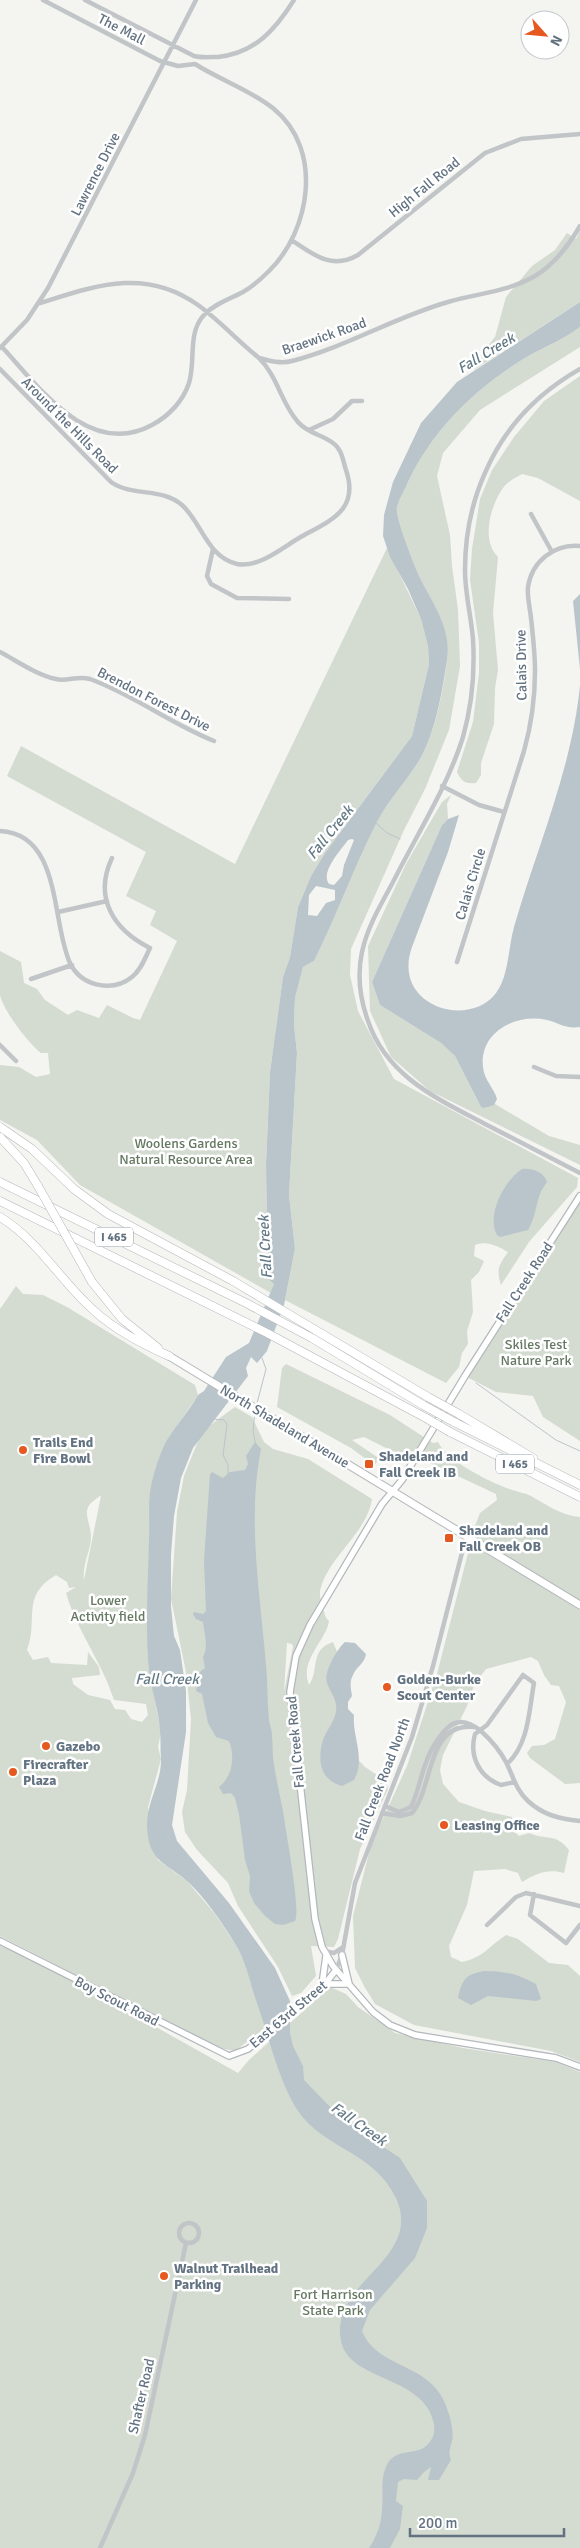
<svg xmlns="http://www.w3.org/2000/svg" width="580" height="2548" viewBox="0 0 580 2548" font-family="Signika,sans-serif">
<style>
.green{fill:#d4dbd1;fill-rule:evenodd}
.water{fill:#bac5cb;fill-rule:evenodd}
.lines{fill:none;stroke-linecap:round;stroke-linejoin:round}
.stream{stroke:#bac5cb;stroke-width:1}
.secondary-casing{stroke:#b3b8bc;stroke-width:8}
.primary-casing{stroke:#b4b8bc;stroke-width:9}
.highway-casing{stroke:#b4b7ba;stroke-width:9}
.street{stroke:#c1c5c8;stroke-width:4.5}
.secondary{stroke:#fff;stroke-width:5.5}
.primary{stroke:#fff;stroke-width:7}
.highway{stroke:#fff;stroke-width:8}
.highway-bridge-casing{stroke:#b4b7ba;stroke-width:9;stroke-linecap:butt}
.highway-bridge{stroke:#fff;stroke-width:8}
.poi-dot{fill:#e5581f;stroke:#fff;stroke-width:2}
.labels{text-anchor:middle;stroke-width:5;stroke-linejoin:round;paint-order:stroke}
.shield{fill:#fff;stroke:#919ca7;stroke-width:1}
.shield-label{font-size:12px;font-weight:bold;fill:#627281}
.street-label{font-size:14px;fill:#627281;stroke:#fff}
.park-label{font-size:14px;fill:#657861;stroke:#fff}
.poi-label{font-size:14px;font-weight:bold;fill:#627281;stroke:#fff;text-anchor:start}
.water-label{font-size:15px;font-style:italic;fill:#637a86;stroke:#fff}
</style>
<rect width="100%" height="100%" fill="#f4f4f0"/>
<!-- green -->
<path class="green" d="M580,231V302L474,370L472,366L495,337L506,297L532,266L555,250L567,233L576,239Z
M580,327V347L480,410L443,453L437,476L450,535L452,566L458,610L460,666L449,730L425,789L404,830L351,949L350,975L358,1011L394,1079L578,1178L577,1187L529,1242L501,1285C496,1269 499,1265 508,1252C498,1246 486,1240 475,1245L474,1256L484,1261L479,1272L471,1280L473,1312L467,1331L468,1344L462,1353L459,1367L446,1383L285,1300L295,1249L289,1195L297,1053L294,1025L295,998L303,967L314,961C337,915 354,867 377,822C389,799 407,781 420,759C436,731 443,691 447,660C452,624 426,596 414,564C410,553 395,516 397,507C399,499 405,490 408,482C434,427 478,386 530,355C547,346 564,339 580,327Z
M580,376V501L538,478L522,474C515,478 508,481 503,488C490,506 481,541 498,557L493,613L498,670L495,688L494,724L481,763V775L476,783C465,784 462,782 457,772L473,722L479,673V643L470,580L472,549L480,499L492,470L514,437L544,401Z
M387,548L421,619L428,646L429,664L412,736L325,853L311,876L298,907L290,957L283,977L270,1072L266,1164L268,1279L274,1284L271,1293L80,1185L37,1140L0,1120V1065L19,1067L36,1077L50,1074L48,1053H41C28,1043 3,1010 0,995C0,981 0,964 0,951L21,962L24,983L37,989L45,1000L68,1015L77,1010L99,1018L107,1005L133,1018L140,1020L177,941L150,925L156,911L126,896L146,852L7,776L21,746L235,864Z
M451,795L447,804L448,819L442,825L372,982L380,1005L441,1043L455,1056L481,1107L495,1104L549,1136L580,1145V1165L430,1091L391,1057L370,1011L368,946L406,864L442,802Z
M580,1200V1441L543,1417L533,1396L496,1392L465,1376L510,1312Z
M16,1286L23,1294L43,1295L67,1307L195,1385L198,1395L166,1442L151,1679L161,1732L158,1747L161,1759L148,1807L158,1860L187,1881L215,1914L236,1945L246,1965L266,2027L235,2051L219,2048L0,1936V1309ZM100,1496H101L84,1580C82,1564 91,1550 91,1537C90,1516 78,1510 100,1496ZM56,1575L67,1582L69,1588L76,1587L66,1593C77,1631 102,1662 114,1700L146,1704L148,1715L142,1722L131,1719L125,1710L115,1709L110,1700L88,1695L73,1684L72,1678L100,1675L99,1667L88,1652L87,1665L51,1663L48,1657L33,1660L27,1650C39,1620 20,1596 56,1575Z
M286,1364L390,1415L433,1443L438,1442C447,1461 491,1483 512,1490C518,1492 525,1493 531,1496C547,1505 560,1515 580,1517V1783L565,1784L530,1758L527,1753L532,1746L544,1745L555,1739L566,1702L559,1686L551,1685L544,1675L538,1661L531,1657L486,1669L474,1685L467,1706L443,1755L440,1770L443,1784L459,1802L485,1811L512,1817L511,1828L519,1836L529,1833C547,1841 555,1832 569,1850L564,1873C548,1868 535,1874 522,1882L518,1873L505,1869L474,1871L467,1905L449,1946L451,1957L462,1962C484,1957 488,1947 506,1935L518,1939L549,1963L568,1965L580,1976V2062L551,2051L414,2025L375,2004L364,1986L355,1968L353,1916L371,1845L407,1766L437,1674L475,1526L480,1513L497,1500L496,1494L430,1463L390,1450L364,1437L352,1440L380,1459L374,1465L351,1448L277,1407L282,1368Z
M235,1407L252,1417L264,1442L273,1449L308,1459L372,1499C366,1535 328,1556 320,1591C319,1598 324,1611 326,1618L329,1621C326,1641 299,1660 309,1685C320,1669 309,1650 333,1642L338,1654L346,1747L365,1767L386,1781L388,1789L360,1849L338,1939L334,1947L311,1946L316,1976L301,1993L292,1996L278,1967L238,1906L228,1883L197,1850L185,1832L182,1812L187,1790L191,1719L186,1672L171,1599L177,1512L184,1476L202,1431ZM287,1643L292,1644L293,1647L284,1692Z
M0,1946L47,1966L238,2073L249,2060L330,1987L346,1994L358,2007L395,2033L463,2048L555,2062L580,2072V2548H0Z"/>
<!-- water -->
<path class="water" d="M580,302V327C564,339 547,346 530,355C478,386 434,427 408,482C405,490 399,499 397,507C395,516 410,553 414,564C426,596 453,624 447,660C442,692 436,731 420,759C407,781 389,799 377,822C354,867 337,915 314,961L303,967L295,998L294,1025L297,1053L289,1195L295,1249L284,1305L267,1351L257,1363L251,1357L246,1368L248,1376L193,1448L181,1478L174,1516L171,1555V1606L174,1636L180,1650L186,1691V1732L172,1825L177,1841L229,1903L275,1968L290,2001V2033L293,2046L303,2066L304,2080L343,2120L400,2158L427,2201V2228L415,2258L370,2310L362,2331C375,2365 420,2363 440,2394C447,2404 455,2429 452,2441C450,2449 448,2452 451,2460L439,2480H428L431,2467L424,2472L417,2480L404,2479L398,2482L396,2501L403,2506L400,2529L390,2548H369C377,2536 381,2525 382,2510C384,2494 379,2478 388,2463C398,2447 418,2457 429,2443C434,2437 435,2431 434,2424C425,2375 349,2382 341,2341C329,2281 424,2260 396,2198C373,2150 323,2150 296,2108C277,2076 270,2040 258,2006C250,1984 247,1962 234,1942C221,1921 206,1899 188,1882C175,1869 156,1864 150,1845C139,1808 162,1788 161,1758C160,1749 161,1740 160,1731C159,1710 151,1690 149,1670C145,1627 148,1583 149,1540C150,1521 147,1497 153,1478C156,1466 161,1451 167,1440C177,1424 189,1411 198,1395L204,1391L226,1357L249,1343L274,1284L268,1279L266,1164L270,1072L283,977L290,957L298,907L311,876L325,853L412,736L429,664L428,646L421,619L408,589L390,557L383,536L384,515L393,482L421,423L457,382ZM352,839L354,840L344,865L342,876L334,885L329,884C320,872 341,850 348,840ZM316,886L335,890V900L326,903L317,916L308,915L309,895Z
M580,594V669L573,601Z
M580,685V1027C564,1029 560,1023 547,1020C516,1013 479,1032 483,1067C484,1080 494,1088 497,1099L494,1105L484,1108L481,1107L455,1056L441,1043L380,1005L372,982L442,825L448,819L459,815L448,852L412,947C408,958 407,970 411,981C424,1014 475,1021 496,993C509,976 508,948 514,927C537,847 572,769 580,685Z
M522,1169C532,1168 544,1172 547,1182C534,1199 539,1211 528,1230L500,1237L497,1235C486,1215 504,1181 522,1169Z
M255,1442L261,1449C247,1521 260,1591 266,1665C268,1683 267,1702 269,1721C270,1726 272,1730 272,1735C273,1745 272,1755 274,1765C277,1783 281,1800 284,1817C286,1834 301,1911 295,1921L283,1925L275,1924L265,1916L254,1903L249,1891L250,1876L245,1860L239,1814L235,1798L231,1793L223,1794L219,1787C233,1776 235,1756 229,1741L216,1737L208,1723L202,1694L196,1691L200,1672L205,1668L203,1657C209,1646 204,1633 203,1622L196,1619L193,1614L194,1612L203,1614L206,1611L204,1561L210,1474L212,1472L223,1478L230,1472L245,1470L248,1464L246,1456Z
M345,1642L355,1643L366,1654C365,1663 356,1667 353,1675C349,1682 351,1689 352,1696L348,1702V1709L354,1715C352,1737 366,1758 354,1780L342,1786C320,1780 317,1760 323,1740C326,1731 334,1722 336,1712C338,1700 331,1694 327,1683C323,1672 338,1648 345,1642Z
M485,1971C508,1972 515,1973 536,1984L541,1999L536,2001L488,1996L471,2005L458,1998C462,1979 466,1974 485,1971Z"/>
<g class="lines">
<!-- stream -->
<path class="stream" d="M376,823L387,833L400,839
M476,1383L556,1440L580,1451
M256,1407L266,1369L262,1358
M255,1411L253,1431L255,1442
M213,1419L224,1420L227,1424L223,1455L228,1465V1474"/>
<defs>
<path id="secondary" d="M580,1196L465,1376L402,1480L382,1504L310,1625L296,1656L290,1692L315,1919L322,1947L333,1966L373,2012L390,2025L415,2035L556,2058L580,2067
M0,1941L229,2056L248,2049L325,1984L336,1970
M342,1955L349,1984
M325,1984H349
M322,1985L326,1956"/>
<path id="primary" d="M169,1356L580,1605"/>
<path id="highway" d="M0,1127L32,1149L74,1189L108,1214L233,1281L428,1397
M0,1137L24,1163L38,1186
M0,1182L246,1303L312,1338L423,1405
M0,1201L267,1333L426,1418
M0,1217C36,1239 56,1274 86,1303C109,1327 139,1343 169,1356
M92,1282L122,1319L158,1348
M459,1414L533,1458
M454,1422L580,1485
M450,1432L580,1497"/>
</defs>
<!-- secondary casing -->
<use href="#secondary" class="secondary-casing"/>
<!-- primary casing -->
<use href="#primary" class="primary-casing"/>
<!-- highway casing -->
<use href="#highway" class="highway-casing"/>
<!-- street -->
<path class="street" d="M43,0L160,61L178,66L195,64
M85,0L194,56C201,58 210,57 218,57C255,53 275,30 294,0
M293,241C314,255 332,270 358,255L485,153L521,139L580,134
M40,303C95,286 145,267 198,305C220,321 238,341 259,358C270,361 281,364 292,361C346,347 395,317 448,302C479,293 507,292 535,276C555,264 569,245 580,226
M2,347C39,387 89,459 152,425C169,416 183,401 189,383C196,361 187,333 204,315C214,304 230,299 243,292C252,287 261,279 269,271C310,231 324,150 274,109C251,90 220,80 195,64
M0,348L27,320L48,288L196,0
M0,369L111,482C132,497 161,487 182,505C202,523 207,557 237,564C259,568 282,548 299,538C329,521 360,511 346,470C343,461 342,449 333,443C323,435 307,433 298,422C281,403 278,377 259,358
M580,369C538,393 504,428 485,473C471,504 465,536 465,570C465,593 471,616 473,639C475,672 472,705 463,737C447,788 416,836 392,884C380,906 367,928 362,952C357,975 360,999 368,1021C387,1077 438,1099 487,1125C518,1141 549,1157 580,1173
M309,430L333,419L352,401H362
M531,514L552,552
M213,549L207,576L211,584L237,598L289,599
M0,652C17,661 37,675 56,679C67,682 78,675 90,679C134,695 171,724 214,741
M442,786L479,805L504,812
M0,831C62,834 51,922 70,963C81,986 112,993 132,977C141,970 145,958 150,948C114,930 93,898 112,858
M58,912L107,901
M457,962L524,751C531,726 535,698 535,671C535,653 533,636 531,618C530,608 527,597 528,587C532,561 554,544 580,546
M31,979L72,965
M0,1045L16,1061
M534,1067L556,1076L580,1077
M507,1764C529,1744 529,1710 534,1683L523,1675L487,1725L475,1734C469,1756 479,1777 501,1785L515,1782
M385,1806L399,1812L411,1807C420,1789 422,1765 433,1747C447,1724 459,1712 482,1732C492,1741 500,1751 506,1762C513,1776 516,1790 528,1801C543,1815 560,1819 580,1821
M382,1813L400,1816L412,1813C434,1787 426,1721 475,1727
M534,1894L530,1915L566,1943L580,1925
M487,1925L516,1897L526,1893L580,1906
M324,1951L334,1953L343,1947
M336,1970L342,1955L355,1883L412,1737L433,1666L466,1537
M179 2233a10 10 0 1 1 20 0a10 10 0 1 1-20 0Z
M100,2548L133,2473L145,2435L186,2243"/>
<!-- secondary -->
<use href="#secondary" class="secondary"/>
<!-- primary -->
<use href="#primary" class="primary"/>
<!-- highway -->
<use href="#highway" class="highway"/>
<defs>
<path id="highway-bridge" d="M38,1186L92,1282
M428,1397L459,1414
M423,1405L454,1422
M426,1418L450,1432"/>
</defs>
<!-- highway-bridge casing -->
<use href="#highway-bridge" class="highway-bridge-casing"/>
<!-- highway-bridge -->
<use href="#highway-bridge" class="highway-bridge"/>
</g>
<!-- markers -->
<g class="poi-dot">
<circle cx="23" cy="1450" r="5"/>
<rect x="364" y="1459" width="10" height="10" rx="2.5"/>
<rect x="444" y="1533" width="10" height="10" rx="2.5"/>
<circle cx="387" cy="1687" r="5"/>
<circle cx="46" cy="1746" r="5"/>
<circle cx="13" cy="1772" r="5"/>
<circle cx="444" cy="1825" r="5"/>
<circle cx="164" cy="2276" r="5"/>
</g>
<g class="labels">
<!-- shield labels -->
<g class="shield">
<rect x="95" y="1227.5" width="38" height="19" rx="4"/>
<rect x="496" y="1454.5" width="38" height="19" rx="4"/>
</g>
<g class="shield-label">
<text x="114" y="1241">I 465</text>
<text x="515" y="1468">I 465</text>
</g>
<!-- street labels -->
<g class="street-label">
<text transform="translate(122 29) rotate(27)" y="5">The Mall</text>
<text transform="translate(95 174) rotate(-63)" y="5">Lawrence Drive</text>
<text transform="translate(424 187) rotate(-39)" y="5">High Fall Road</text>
<text transform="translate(324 336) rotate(-19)" y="5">Braewick Road</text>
<text transform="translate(70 425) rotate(45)" y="5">Around the Hills Road</text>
<text transform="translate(521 665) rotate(-91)" y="5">Calais Drive</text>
<text transform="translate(154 699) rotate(27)" y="5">Brendon Forest Drive</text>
<text transform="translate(470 884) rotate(-73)" y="5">Calais Circle</text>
<text transform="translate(524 1282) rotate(-57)" y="5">Fall Creek Road</text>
<text transform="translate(285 1426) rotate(31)" y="5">North Shadeland Avenue</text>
<text transform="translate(295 1742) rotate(-95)" y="5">Fall Creek Road</text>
<text transform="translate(382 1779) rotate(-69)" y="5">Fall Creek Road North</text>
<text transform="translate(117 2001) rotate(27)" y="5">Boy Scout Road</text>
<text transform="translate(288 2014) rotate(-40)" y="5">East 63rd Street</text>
<text transform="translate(141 2396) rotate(-77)" y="5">Shafter Road</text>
</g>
<!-- park labels -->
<g class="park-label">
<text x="186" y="1148">Woolens Gardens<tspan x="186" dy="16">Natural Resource Area</tspan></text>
<text x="536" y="1349">Skiles Test<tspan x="536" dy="16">Nature Park</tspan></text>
<text x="108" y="1605">Lower<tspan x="108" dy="16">Activity field</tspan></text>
<text x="333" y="2299">Fort Harrison<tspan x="333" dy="16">State Park</tspan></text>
</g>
<!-- poi labels -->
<g class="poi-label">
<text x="33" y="1447">Trails End<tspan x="33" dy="16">Fire Bowl</tspan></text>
<text x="379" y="1461">Shadeland and<tspan x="379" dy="16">Fall Creek IB</tspan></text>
<text x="459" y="1535">Shadeland and<tspan x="459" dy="16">Fall Creek OB</tspan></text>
<text x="397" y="1684">Golden-Burke<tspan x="397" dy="16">Scout Center</tspan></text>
<text x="56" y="1751">Gazebo</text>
<text x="23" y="1769">Firecrafter<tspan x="23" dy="16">Plaza</tspan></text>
<text x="454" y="1830">Leasing Office</text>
<text x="174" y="2273">Walnut Trailhead<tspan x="174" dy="16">Parking</tspan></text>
</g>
<!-- water labels -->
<g class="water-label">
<text transform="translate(486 353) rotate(-31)" y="5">Fall Creek</text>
<text transform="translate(330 832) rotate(-51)" y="5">Fall Creek</text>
<text transform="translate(265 1247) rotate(-93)" y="5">Fall Creek</text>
<text x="167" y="1684">Fall Creek</text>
<text transform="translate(359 2124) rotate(35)" y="5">Fall Creek</text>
</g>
</g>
<!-- north arrow -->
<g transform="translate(545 35) rotate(117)"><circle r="24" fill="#ffffff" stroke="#c0c7cd"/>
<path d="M0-4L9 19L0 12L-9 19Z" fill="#e5581f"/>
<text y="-8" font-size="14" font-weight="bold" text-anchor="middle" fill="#627281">N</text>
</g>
<!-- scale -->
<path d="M410 2528v8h154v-8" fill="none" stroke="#627281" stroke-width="2.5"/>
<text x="418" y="2528" font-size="15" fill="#627281" stroke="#ffffff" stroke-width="4" paint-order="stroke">200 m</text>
</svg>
